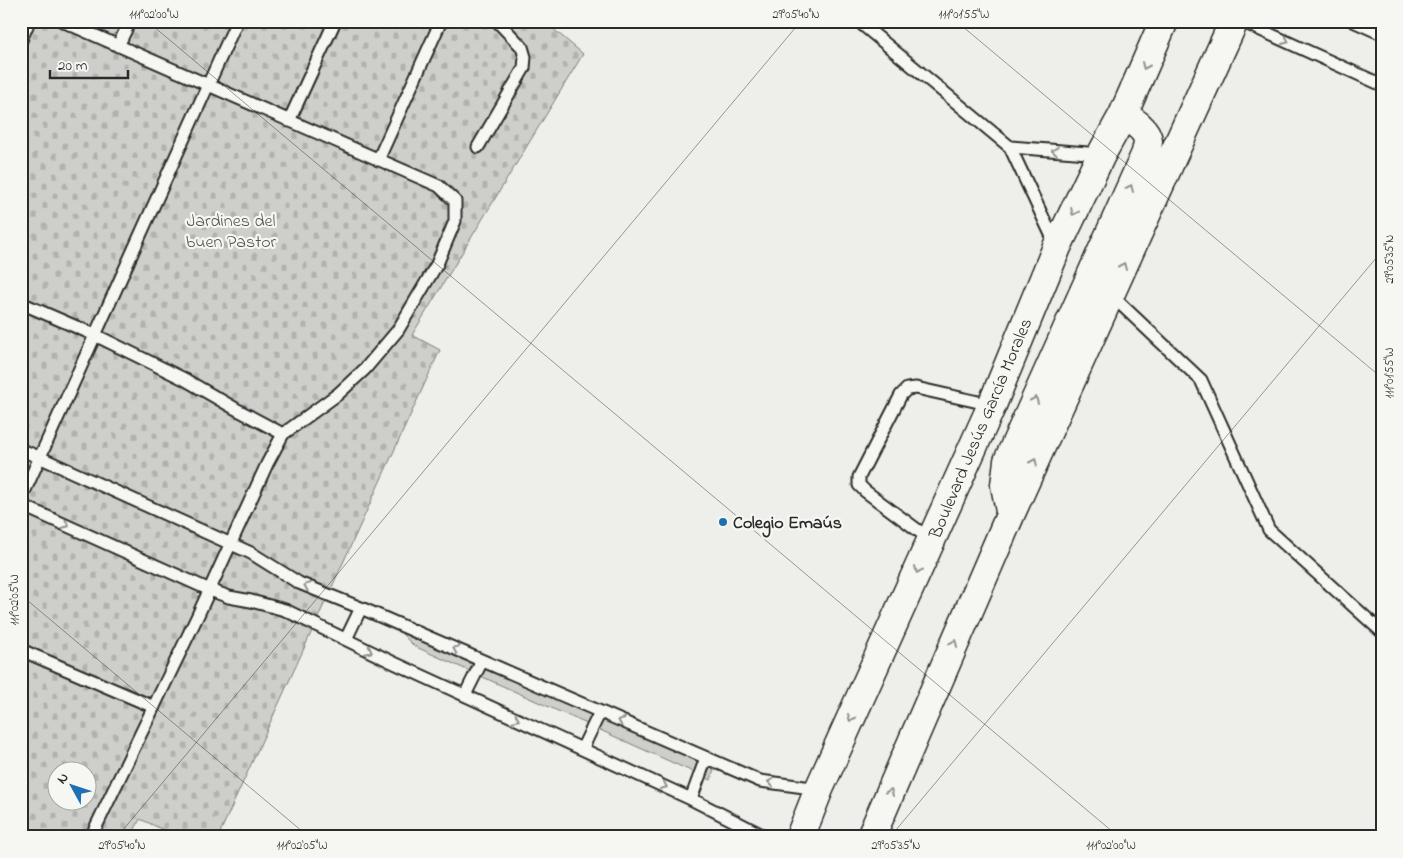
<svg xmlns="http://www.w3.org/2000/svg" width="1403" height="858" viewBox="0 0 1403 858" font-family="'Indie Flower',sans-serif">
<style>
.green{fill:#cececa;stroke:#7c7c7a}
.cemetery{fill:url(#cemetery-stones);stroke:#7c7c7a;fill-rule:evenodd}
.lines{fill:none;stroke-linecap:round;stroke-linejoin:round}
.service-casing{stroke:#2b2b2b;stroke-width:15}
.primary-casing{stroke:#2b2b2b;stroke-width:31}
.service{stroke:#f6f6f2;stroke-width:11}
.primary{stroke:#f6f6f2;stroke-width:28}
.oneway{stroke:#90908e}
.ticks{fill:none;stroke:#2b2b2b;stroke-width:1;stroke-opacity:0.45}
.poi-dot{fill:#1f6fb2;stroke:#f6f6f2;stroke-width:2}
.labels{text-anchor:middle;stroke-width:4.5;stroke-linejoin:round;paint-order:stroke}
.park-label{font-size:18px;fill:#545453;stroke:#f6f6f2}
.street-label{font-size:18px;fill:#2b2b2b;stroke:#f6f6f2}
.poi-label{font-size:18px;font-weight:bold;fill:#2b2b2b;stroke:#f6f6f2;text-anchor:start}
.neatline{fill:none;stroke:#2b2b2b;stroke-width:2}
.ticks-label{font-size:12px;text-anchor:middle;fill:#2b2b2b}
</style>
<defs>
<pattern id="cemetery-stones" width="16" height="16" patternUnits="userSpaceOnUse" patternTransform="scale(1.25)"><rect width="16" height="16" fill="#cececa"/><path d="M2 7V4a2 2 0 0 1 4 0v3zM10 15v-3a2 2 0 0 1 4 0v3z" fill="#b1b1ae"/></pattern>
</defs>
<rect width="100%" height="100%" fill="#eeeeea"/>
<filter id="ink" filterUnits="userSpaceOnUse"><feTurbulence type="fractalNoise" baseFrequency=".02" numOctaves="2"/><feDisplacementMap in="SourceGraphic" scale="10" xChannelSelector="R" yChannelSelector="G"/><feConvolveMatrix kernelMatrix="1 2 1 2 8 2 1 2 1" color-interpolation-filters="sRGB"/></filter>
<g filter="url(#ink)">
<!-- green -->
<path class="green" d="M398,630L714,768L711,780L414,646Z"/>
<!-- cemetery -->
<path class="cemetery" d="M21,21H544L583,54L412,335L440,350L218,837H179L140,819L131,837H21ZM58,770H88V800H58Z"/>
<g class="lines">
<defs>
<path id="service" d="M62,21L439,186L455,201V221L437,264L398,330L365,369L338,394L283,434L267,464L198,615L91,837
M858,21L1010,147L1055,243
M1241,21L1382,85
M1353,21L1382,34
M21,40L29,21
M118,46L130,21
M289,121L335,21
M478,147L524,68L525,57L522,47L497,21
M1010,147L1101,154
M378,160L441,21
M1110,294L1201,380L1269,530L1382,632
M21,303L95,335L184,379L236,409L283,434
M21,450L39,457L251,553L299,583L361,608L760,781L819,789
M21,499L237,21
M21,505L210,590L229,597L251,601L285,610L392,662L691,799L766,837
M931,540L865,491L859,485V477L901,395L907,389L916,388L992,405
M346,639L361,608
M21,650L154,707
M465,695L482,661
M582,749L600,712
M691,799L706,758"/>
<path id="primary" d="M1010,511L1005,485L1008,461L1146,153C1146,150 1148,145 1148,141C1147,129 1133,121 1123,115
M800,837L819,789L992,405L1057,247L1101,155L1123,115L1164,21
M871,837L1011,513L1234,21"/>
</defs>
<!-- service casing -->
<use href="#service" class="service-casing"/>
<!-- primary casing -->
<use href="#primary" class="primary-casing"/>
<!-- service -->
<use href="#service" class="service"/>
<!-- primary -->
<use href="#primary" class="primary"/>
</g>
<!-- one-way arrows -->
<defs><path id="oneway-chevron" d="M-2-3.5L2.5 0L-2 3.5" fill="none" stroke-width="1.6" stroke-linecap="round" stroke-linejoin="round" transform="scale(1.25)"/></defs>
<g class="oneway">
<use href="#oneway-chevron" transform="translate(1286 41) rotate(25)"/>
<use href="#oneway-chevron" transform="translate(1145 66) rotate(114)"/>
<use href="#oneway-chevron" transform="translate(1055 151) rotate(-175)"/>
<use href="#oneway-chevron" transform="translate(1130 188) rotate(-66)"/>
<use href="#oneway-chevron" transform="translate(1074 212) rotate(115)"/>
<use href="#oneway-chevron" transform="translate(1123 266) rotate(-66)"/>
<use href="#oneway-chevron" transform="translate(1035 400) rotate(-66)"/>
<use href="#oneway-chevron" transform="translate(1034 462) rotate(-66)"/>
<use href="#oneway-chevron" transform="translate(66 525) rotate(24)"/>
<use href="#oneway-chevron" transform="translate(918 570) rotate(114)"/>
<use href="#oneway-chevron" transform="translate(307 586) rotate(-157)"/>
<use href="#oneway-chevron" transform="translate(954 643) rotate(-67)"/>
<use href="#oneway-chevron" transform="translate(456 649) rotate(-156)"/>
<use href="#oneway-chevron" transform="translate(369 651) rotate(26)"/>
<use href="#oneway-chevron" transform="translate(851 718) rotate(114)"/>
<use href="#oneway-chevron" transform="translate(516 719) rotate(25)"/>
<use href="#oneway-chevron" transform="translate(621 721) rotate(-156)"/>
<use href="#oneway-chevron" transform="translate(771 782) rotate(-172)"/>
<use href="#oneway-chevron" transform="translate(664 786) rotate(25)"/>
<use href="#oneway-chevron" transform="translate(890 792) rotate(-67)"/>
</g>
</g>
<!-- ticks -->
<path class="ticks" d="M147,21L1119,837M956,21L1382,378M21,29L28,21M21,595L309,837M117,837L801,21M890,837L1382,251"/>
<!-- markers -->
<circle class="poi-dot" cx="723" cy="522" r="5"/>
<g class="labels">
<!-- park labels -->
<g class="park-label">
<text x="231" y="226">Jardines del<tspan x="231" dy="21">buen Pastor</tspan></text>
</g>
<!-- street labels -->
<g class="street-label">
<text transform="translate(980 428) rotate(-67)" y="6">Boulevard Jesús García Morales</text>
</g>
<!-- poi labels -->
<g class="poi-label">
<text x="733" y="528">Colegio Emaús</text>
</g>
</g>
<!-- margin -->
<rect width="1403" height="858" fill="none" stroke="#f6f6f2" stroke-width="55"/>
<!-- north arrow -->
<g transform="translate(72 786) rotate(310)"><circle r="24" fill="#f6f6f2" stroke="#a5a5a2"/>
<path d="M0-4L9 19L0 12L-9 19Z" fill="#1f6fb2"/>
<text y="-8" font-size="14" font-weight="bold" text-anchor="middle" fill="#2b2b2b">N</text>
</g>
<!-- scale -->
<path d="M50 70v8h78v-8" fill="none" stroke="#2b2b2b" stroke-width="2.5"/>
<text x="58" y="70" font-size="15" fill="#2b2b2b" stroke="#f6f6f2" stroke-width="4" paint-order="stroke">20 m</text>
<rect x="28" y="28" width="1348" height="802" class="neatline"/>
<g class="ticks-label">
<text x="154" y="18">111°02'00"W</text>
<text x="796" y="18">29°05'40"N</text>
<text x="964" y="18">111°01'55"W</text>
<text transform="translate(1389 259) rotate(-90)" y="4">29°05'35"N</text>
<text transform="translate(1389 373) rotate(-90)" y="4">111°01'55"W</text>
<text transform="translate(14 600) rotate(-90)" y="4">111°02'05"W</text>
<text x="122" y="849">29°05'40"N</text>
<text x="302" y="849">111°02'05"W</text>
<text x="896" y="849">29°05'35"N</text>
<text x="1111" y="849">111°02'00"W</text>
</g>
</svg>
